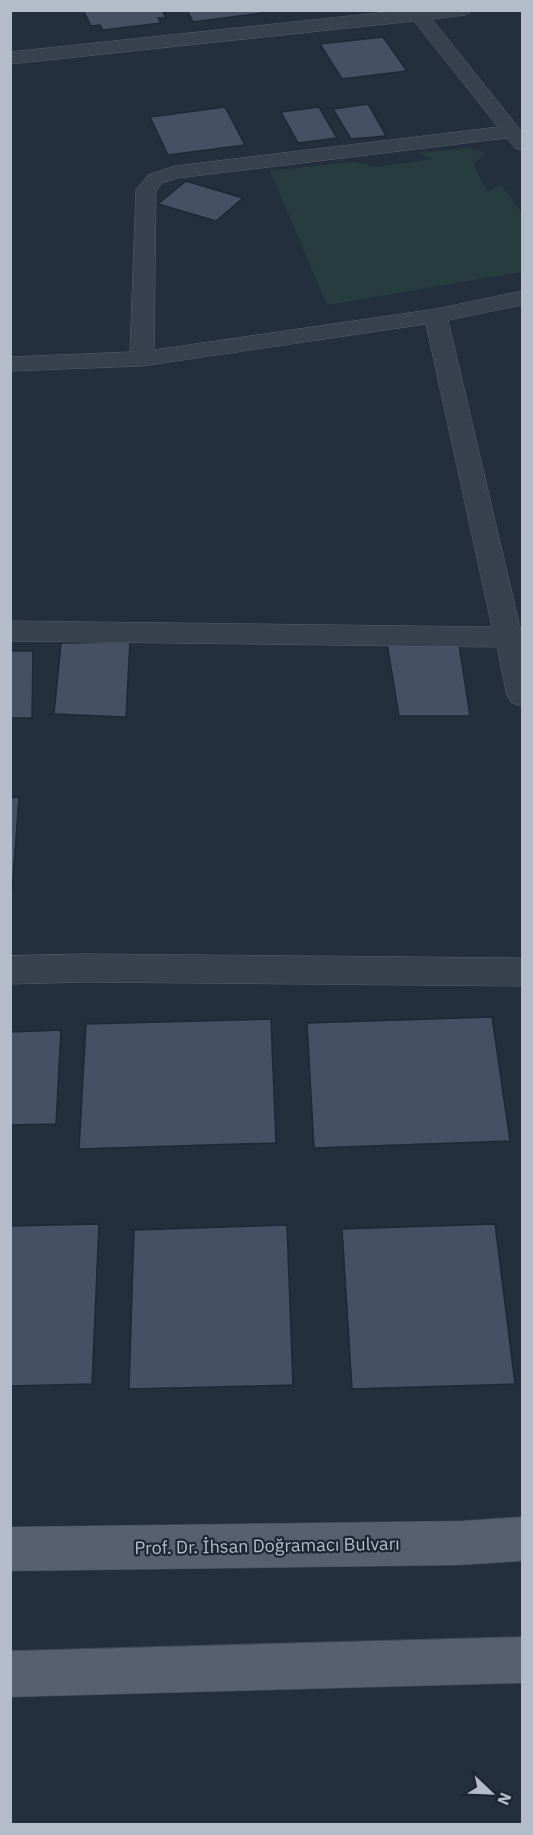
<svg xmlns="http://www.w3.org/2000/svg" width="533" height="1835" viewBox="0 0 533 1835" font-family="'IBM Plex Sans',sans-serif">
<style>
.green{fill:#263c3f}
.building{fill:#455162;stroke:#1f2835;stroke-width:1.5}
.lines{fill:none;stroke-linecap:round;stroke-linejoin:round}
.street-casing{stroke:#565f6c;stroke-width:1}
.primary-casing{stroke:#414a57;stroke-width:1}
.street{fill:#38414e;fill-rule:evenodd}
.primary{fill:#56606e;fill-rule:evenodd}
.labels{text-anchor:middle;stroke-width:4.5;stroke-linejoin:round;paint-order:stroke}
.near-street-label{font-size:18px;fill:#b4bcc9;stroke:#1d2633}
</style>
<rect width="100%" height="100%" fill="#242f3e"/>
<!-- green -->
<path class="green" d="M469,148L486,153L473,164L487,192L501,185L522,213V272L327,305L270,171L353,162L376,167L433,159L417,153Z"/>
<!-- building -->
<path class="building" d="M83,10H162L166,18H158L161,23L103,30L100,25L91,26Z
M187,10H261L262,13L193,22Z
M383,37L407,71L342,79L320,44Z
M368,104L386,136L351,139L333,109Z
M225,107L245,145L168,155L150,117Z
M319,107L337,138L298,143L281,112Z
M186,181L243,198L216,221L158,204Z
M130,642L126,717L54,714L61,643Z
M387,643L459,645L470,716H399Z
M10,651H33L32,718H10Z
M19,797L12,892H10V798Z
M492,1017L510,1141L314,1148L307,1023Z
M271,1019L276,1143L79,1149L86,1024Z
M61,1030L56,1124L10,1125V1032Z
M99,1224L92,1384L10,1386V1226Z
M495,1224L515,1384L352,1389L342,1229Z
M287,1225L293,1385L129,1389L134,1230Z"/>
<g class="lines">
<defs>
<path id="street" d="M474,10L465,15L432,19L522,132V150L515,148L507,138L178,178L162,183L156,191L154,350L436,309L522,291V305L448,320L522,636V706L512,703L507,696L497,647L10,641V621L492,627L426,324L142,366L10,371V357L130,352L136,190L148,175L175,166L498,127L414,21L10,64V52L406,10Z
M85,954L522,958V986L85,982L10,984V956Z"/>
<path id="primary" d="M522,1517V1561L460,1565L10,1571V1527L460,1521Z
M522,1637V1683L10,1697V1651Z"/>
</defs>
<!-- street casing -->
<use href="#street" class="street-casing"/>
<!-- primary casing -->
<use href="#primary" class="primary-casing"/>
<!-- street -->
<use href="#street" class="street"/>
<!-- primary -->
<use href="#primary" class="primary"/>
</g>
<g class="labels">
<!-- near-street labels -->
<g class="near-street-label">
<text transform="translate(267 1546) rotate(-1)" y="6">Prof. Dr. İhsan Doğramacı Bulvarı</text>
</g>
</g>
<!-- border -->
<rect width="533" height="1835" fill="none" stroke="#b4bcc9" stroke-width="24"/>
<!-- north arrow -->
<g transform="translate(491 1793) rotate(113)" stroke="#1d2633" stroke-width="4.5" paint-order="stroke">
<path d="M0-4.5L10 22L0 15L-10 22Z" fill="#b4bcc9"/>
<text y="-9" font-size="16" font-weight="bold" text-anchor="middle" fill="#b4bcc9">N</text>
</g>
</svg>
